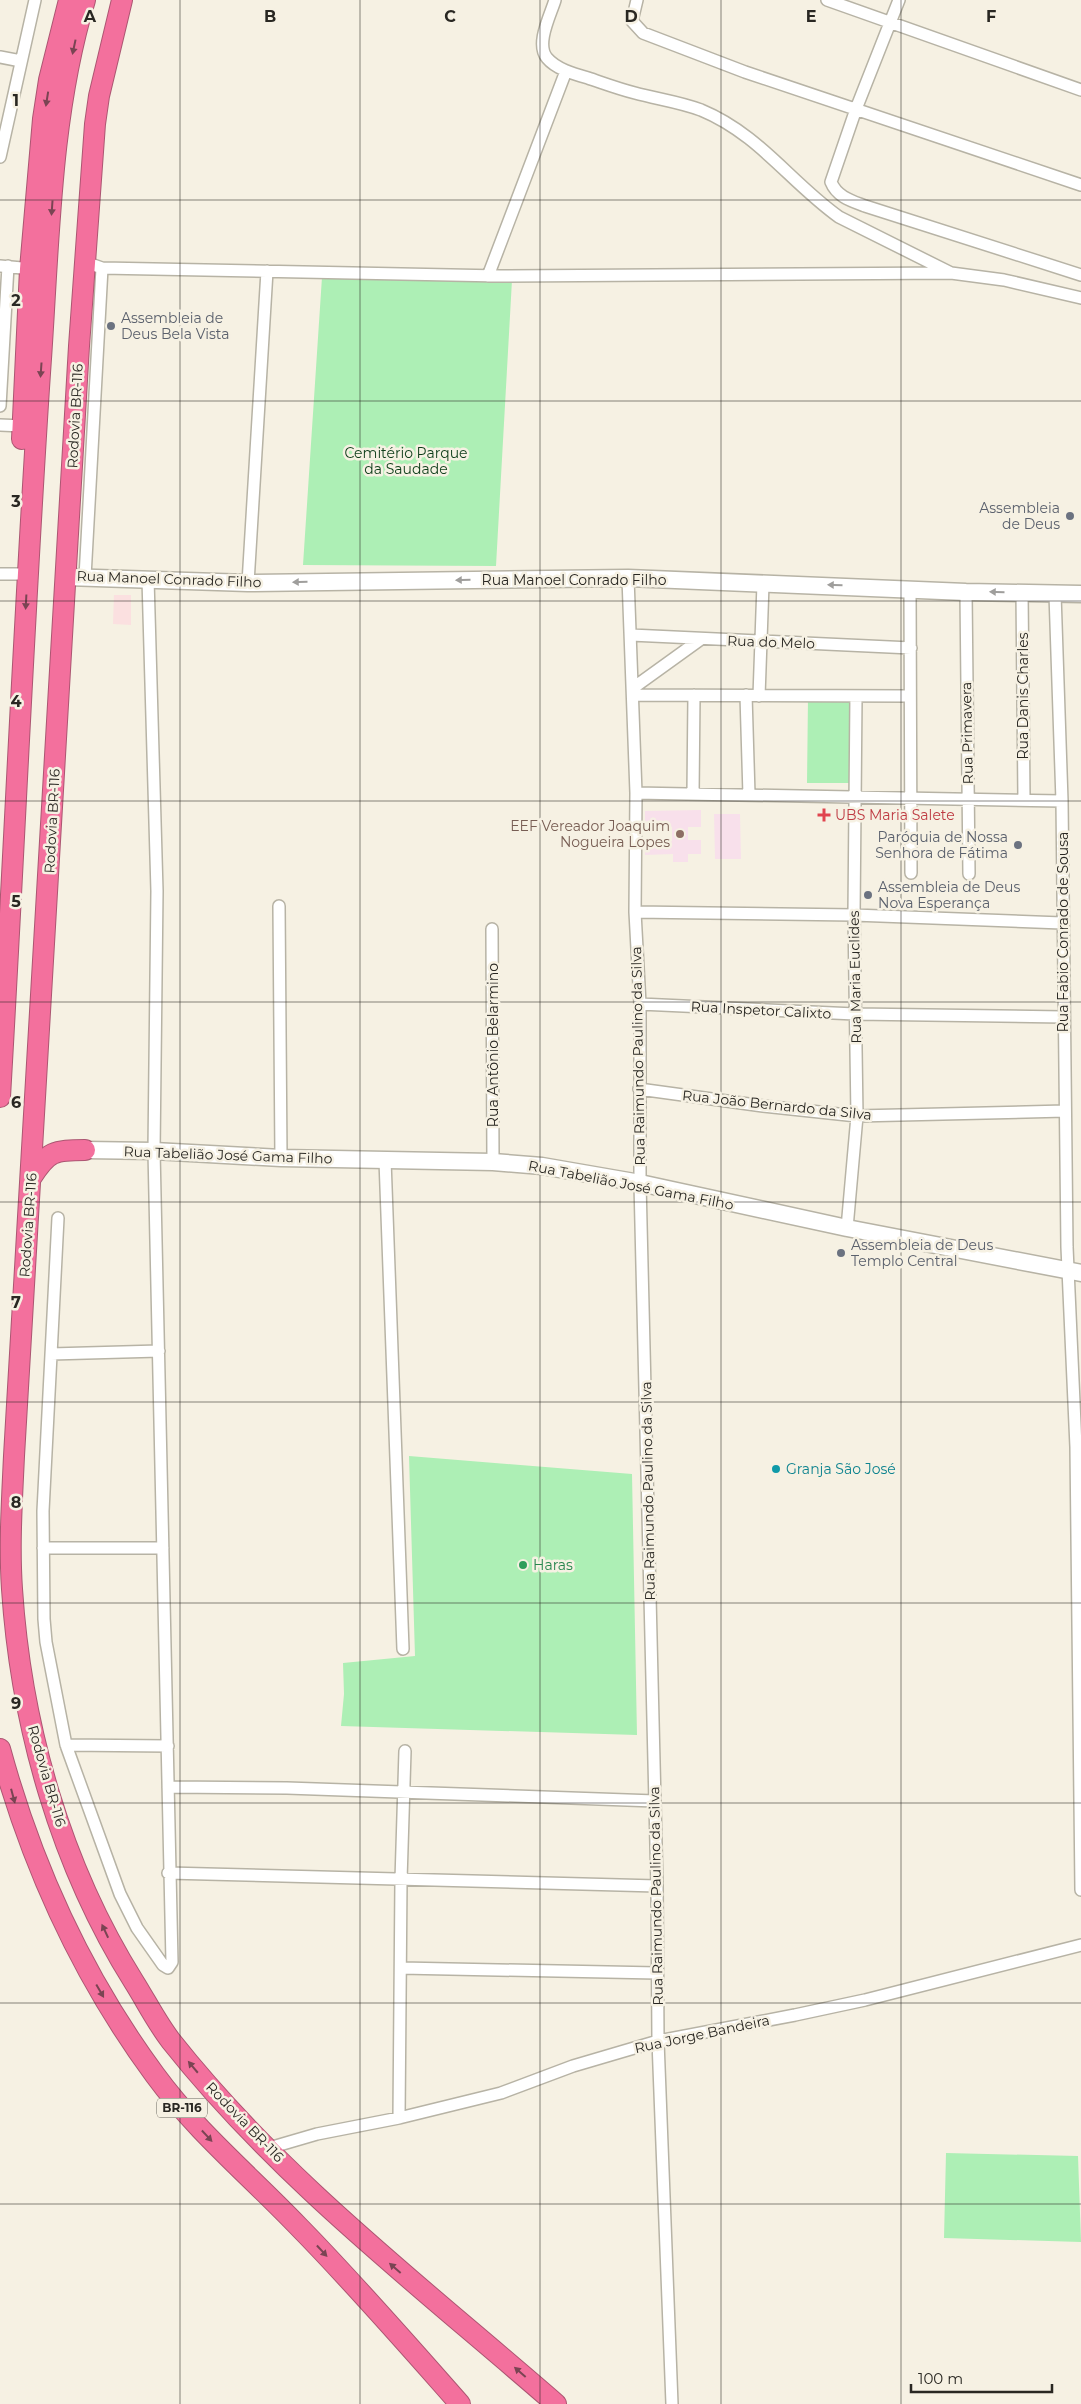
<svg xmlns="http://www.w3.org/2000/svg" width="1081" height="2404" viewBox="0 0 1081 2404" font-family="Montserrat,sans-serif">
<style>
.industrial{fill:#fbe0e0}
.education{fill:#f8e0eb}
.green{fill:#adefb5}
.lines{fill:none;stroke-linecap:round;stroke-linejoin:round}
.street-casing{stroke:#b7b3a5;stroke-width:14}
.secondary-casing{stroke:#b7b3a5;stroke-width:19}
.highway-casing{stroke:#ac5672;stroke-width:22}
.street{stroke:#fff;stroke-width:11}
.secondary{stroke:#fff;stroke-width:16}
.highway{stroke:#f3709d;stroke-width:20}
.oneway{fill:#7a4453}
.oneway2{fill:#9f9e9c}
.grid{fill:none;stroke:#292722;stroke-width:1;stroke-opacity:0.55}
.worship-dot{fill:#6b7280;stroke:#f6f1e3;stroke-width:2}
.health-dot{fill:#e0444e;stroke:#f6f1e3;stroke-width:2}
.education-dot{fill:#8d6e63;stroke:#f6f1e3;stroke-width:2}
.culture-dot{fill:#0f9aa8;stroke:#f6f1e3;stroke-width:2}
.leisure-dot{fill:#2e9e5b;stroke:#f6f1e3;stroke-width:2}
.labels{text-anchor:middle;stroke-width:5;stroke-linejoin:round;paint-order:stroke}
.shield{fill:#f6f1e3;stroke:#66645c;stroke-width:1}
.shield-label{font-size:12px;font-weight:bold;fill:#292722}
.worship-label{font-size:14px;fill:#5b616d;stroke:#f6f1e3;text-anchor:start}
.street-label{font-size:14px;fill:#292722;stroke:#f6f1e3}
.park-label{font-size:14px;fill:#0d3d19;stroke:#f6f1e3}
.health-label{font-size:14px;fill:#be3a42;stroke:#f6f1e3;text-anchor:start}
.education-label{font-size:14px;fill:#785e54;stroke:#f6f1e3;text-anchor:end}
.culture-label{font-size:14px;fill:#0d838f;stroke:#f6f1e3;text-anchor:start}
.leisure-label{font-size:14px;fill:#27864d;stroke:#f6f1e3;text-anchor:start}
.grid-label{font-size:16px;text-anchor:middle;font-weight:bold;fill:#292722;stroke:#f6f1e3;stroke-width:5;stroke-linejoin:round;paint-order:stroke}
</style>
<rect width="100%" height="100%" fill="#f6f1e3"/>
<!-- industrial -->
<path class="industrial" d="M114,595H131V625L113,624Z"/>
<!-- education -->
<path class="education" d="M701,810V827H688V840H701V854H688V862H673V854L645,855V841H672V827H645V811Z
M714,814H740L741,859H715Z"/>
<!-- green -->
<path class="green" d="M322,277L512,280L496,566L303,565Z
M808,698L850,699L849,783H807Z
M409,1456L632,1474L637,1735L341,1726L344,1694L343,1663L415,1656Z
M946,2153L1078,2156L1081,2242L944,2238Z"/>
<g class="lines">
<defs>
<path id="street" d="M555,0C551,14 535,44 547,58C556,69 574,74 588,78C603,83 619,89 635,93C657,99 680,102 701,110C759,134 790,182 839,217L951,273L1004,280L1081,298
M637,0L632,21L643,33L745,72L1081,185
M827,0L1081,90
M899,0L856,109L831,182C837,197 852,201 865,206L1081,275
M0,57L21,61
M0,157L35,0
M85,262L102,268L500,276L951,273
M0,266L33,269
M488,276L566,71
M0,406L8,266
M0,425L23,426
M0,574H27
M85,577L102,268
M628,578L636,793L635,912L640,1004V1183L657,1886L658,2041L672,2404
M248,583L267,271
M910,589L911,873
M966,592L969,874
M1022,592L1024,800
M1055,594L1062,801L1067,1247L1076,1447L1081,1890
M631,635L911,648
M633,688L701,639
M634,695L909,696
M746,695L749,795
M759,696L763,584
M636,793L1062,801
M693,794L694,695
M279,906L281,1158
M635,912L854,915L1062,923
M492,929L493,1162
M640,1004L855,1014L1063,1017
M639,1089L763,1106L857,1116L1065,1111
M385,1160L403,1649
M58,1218L43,1511L44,1619L46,1642L66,1745L120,1894L137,1928L163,1965L168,1968L172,1962L154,1151L157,891L148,579
M847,1228L857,1116L854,915L856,696
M51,1354L159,1351
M43,1548H163
M66,1745L168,1746
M168,1787L287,1788L655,1801
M168,1873L657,1886
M401,1968L657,1973
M399,2118L401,1880L405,1751
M269,2148L317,2134L399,2118L501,2093L573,2066L658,2041L795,2015L865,2000L1081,1945"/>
<path id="secondary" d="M66,577L248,583L628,578L966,592L1081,594
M85,1150L154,1151L281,1158L493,1162L542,1166L640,1183L847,1228L1081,1273"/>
<path id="highway" d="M122,0L99,96L95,124L79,346L14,1456C12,1500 9,1545 12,1589C21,1726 61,1866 134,1982C146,2001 157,2023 171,2041C281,2180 423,2288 556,2404
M22,439L30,269L43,119L49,80L69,0
M0,1097C14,856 24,614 40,373C49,251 49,118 85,0
M31,1178C48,1151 54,1150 85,1150
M0,1749C32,1866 82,1976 155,2075C196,2131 250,2176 298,2226C354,2283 407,2344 460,2404"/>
</defs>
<!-- street casing -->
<use href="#street" class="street-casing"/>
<!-- secondary casing -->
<use href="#secondary" class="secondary-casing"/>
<!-- highway casing -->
<use href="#highway" class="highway-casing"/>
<!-- street -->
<use href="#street" class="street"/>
<!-- secondary -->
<use href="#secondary" class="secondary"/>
<!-- highway -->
<use href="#highway" class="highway"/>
</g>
<!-- one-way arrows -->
<defs><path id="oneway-solid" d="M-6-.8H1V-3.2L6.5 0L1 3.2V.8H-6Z" transform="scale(1.25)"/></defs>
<g class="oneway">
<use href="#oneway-solid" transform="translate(74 47) rotate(102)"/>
<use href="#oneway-solid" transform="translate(47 99) rotate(99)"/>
<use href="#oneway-solid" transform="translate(52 208) rotate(94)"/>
<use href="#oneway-solid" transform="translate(41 370) rotate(94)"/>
<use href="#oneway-solid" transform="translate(26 602) rotate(93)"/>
<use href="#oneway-solid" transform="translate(13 1796) rotate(75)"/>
<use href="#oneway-solid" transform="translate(105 1931) rotate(-115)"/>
<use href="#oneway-solid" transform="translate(100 1991) rotate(60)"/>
<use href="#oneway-solid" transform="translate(193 2067) rotate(-130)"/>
<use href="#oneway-solid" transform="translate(207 2136) rotate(47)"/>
<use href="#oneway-solid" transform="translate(322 2251) rotate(47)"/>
<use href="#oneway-solid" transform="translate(395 2268) rotate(-139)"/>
<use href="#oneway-solid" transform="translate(520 2372) rotate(-139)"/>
</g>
<g class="oneway2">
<use href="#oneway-solid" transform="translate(463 580) rotate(179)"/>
<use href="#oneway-solid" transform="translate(300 582) rotate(179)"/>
<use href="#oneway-solid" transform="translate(835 585) rotate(-179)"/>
<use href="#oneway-solid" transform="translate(997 592) rotate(-179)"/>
</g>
<!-- grid -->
<path class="grid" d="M180,0V2404M360,0V2404M540,0V2404M721,0V2404M901,0V2404M0,200H1081M0,401H1081M0,601H1081M0,801H1081M0,1002H1081M0,1202H1081M0,1402H1081M0,1603H1081M0,1803H1081M0,2003H1081M0,2204H1081"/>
<!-- markers -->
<g class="worship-dot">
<circle cx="111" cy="326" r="5"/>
<circle cx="1070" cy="516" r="5"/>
<circle cx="1018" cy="845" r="5"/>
<circle cx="868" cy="895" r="5"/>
<circle cx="841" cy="1253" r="5"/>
</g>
<path class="health-dot" d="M821.5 807.5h5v5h5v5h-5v5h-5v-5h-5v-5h5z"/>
<circle class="education-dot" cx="680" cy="834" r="5"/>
<circle class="culture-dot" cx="776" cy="1469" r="5"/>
<circle class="leisure-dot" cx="523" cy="1565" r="5"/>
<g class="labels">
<!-- shield labels -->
<rect class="shield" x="157" y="2098.5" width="50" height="19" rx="4"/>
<g class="shield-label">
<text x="182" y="2112">BR-116</text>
</g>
<!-- worship labels -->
<g class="worship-label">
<text x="121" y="323">Assembleia de<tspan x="121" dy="16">Deus Bela Vista</tspan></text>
<text x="1060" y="513" text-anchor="end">Assembleia<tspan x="1060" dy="16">de Deus</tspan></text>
<text x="1008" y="842" text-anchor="end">Paróquia de Nossa<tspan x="1008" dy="16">Senhora de Fátima</tspan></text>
<text x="878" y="892">Assembleia de Deus<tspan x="878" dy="16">Nova Esperança</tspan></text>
<text x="851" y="1250">Assembleia de Deus<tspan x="851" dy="16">Templo Central</tspan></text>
</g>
<!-- street labels -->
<g class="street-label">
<text transform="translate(75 416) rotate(-87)" y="5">Rodovia BR-116</text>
<text transform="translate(169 579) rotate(2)" y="5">Rua Manoel Conrado Filho</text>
<text x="574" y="585">Rua Manoel Conrado Filho</text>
<text transform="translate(771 642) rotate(2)" y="5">Rua do Melo</text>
<text transform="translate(1023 696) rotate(-90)" y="5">Rua Danis Charles</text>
<text transform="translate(967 733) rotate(-91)" y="5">Rua Primavera</text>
<text transform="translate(52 821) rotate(-87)" y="5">Rodovia BR-116</text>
<text transform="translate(1063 932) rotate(-90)" y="5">Rua Fabio Conrado de Sousa</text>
<text transform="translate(855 977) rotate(-91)" y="5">Rua Maria Euclides</text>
<text transform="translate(761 1010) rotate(3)" y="5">Rua Inspetor Calixto</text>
<text transform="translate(493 1045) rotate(-90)" y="5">Rua Antônio Belarmino</text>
<text transform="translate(638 1056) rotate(-91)" y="5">Rua Raimundo Paulino da Silva</text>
<text transform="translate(777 1105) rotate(6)" y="5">Rua João Bernardo da Silva</text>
<text transform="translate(228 1155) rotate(2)" y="5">Rua Tabelião José Gama Filho</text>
<text transform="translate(631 1185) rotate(11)" y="5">Rua Tabelião José Gama Filho</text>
<text transform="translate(28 1225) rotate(-86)" y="5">Rodovia BR-116</text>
<text transform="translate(648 1491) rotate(-91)" y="5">Rua Raimundo Paulino da Silva</text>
<text transform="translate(47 1776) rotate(74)" y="5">Rodovia BR-116</text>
<text transform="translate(656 1896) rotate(-91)" y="5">Rua Raimundo Paulino da Silva</text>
<text transform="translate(702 2034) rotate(-12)" y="5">Rua Jorge Bandeira</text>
<text transform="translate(245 2122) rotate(46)" y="5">Rodovia BR-116</text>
</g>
<!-- park labels -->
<g class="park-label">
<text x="406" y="458">Cemitério Parque<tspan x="406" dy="16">da Saudade</tspan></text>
</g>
<!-- health labels -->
<g class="health-label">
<text x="835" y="820">UBS Maria Salete</text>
</g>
<!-- education labels -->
<g class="education-label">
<text x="670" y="831">EEF Vereador Joaquim<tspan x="670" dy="16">Nogueira Lopes</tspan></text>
</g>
<!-- culture labels -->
<g class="culture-label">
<text x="786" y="1474">Granja São José</text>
</g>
<!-- leisure labels -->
<g class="leisure-label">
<text x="533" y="1570">Haras</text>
</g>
</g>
<g class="grid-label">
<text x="90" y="22">A</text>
<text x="270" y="22">B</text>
<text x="450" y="22">C</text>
<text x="631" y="22">D</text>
<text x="811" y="22">E</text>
<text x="991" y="22">F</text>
<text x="16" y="106">1</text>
<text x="16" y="306">2</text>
<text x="16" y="507">3</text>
<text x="16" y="707">4</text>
<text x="16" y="907">5</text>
<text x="16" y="1108">6</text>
<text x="16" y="1308">7</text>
<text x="16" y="1508">8</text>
<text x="16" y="1709">9</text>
</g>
<!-- scale -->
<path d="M911 2384v8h141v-8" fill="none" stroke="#292722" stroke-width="2.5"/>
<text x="918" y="2384" font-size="15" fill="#292722" stroke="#f6f1e3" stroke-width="4" paint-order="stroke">100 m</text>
</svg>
